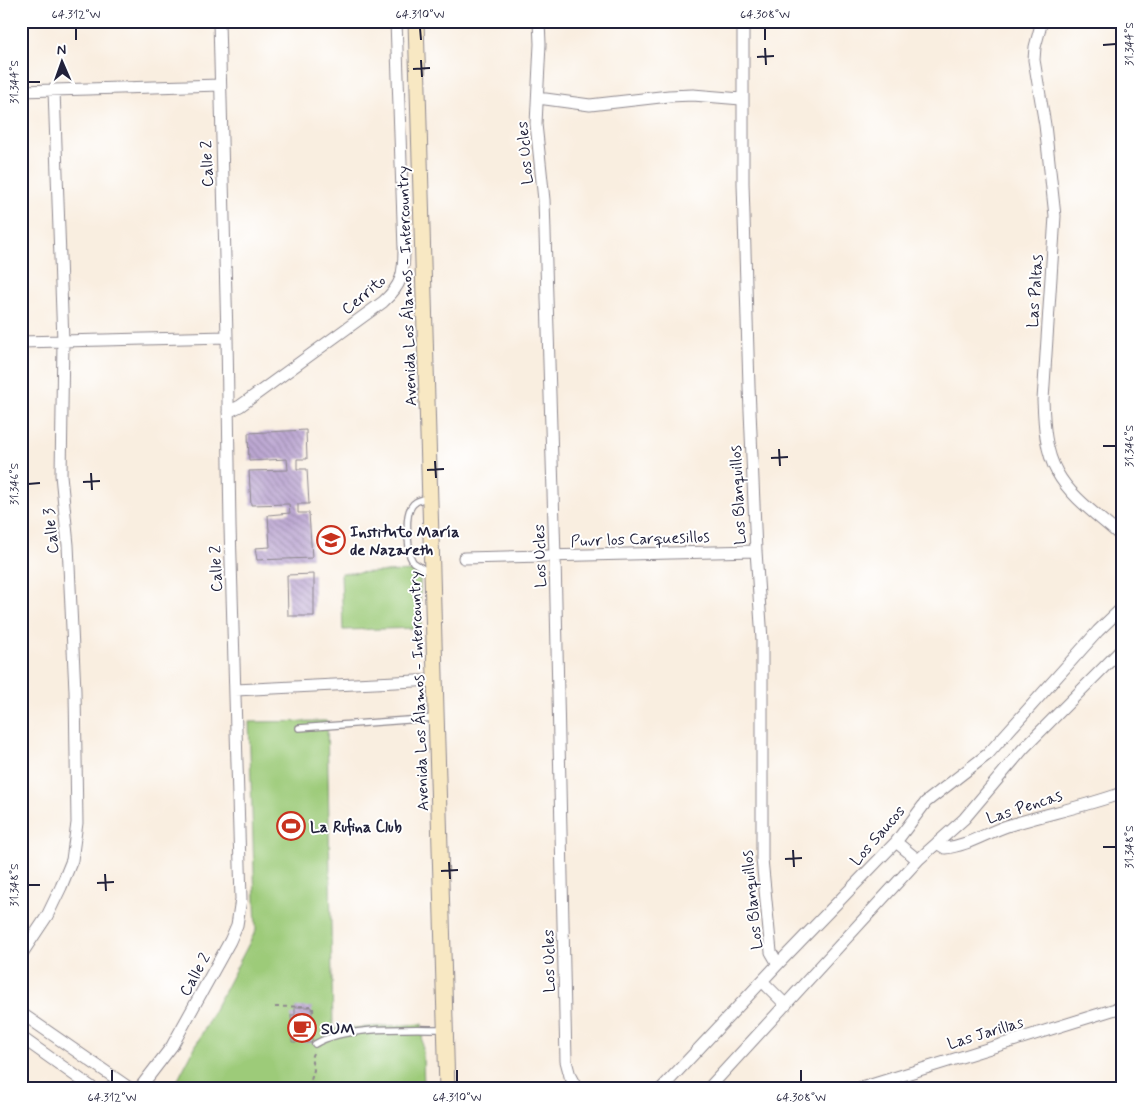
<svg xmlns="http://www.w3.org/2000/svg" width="1143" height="1110" viewBox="0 0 1143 1110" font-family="Mynerve,sans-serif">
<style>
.park{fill:#9dcb79;stroke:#60765a}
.building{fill:url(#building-back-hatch)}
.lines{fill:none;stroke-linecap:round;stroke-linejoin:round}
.service-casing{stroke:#8e888e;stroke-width:8}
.minor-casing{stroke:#8e888e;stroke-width:13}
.secondary-casing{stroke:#8e888e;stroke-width:17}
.path{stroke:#8e888e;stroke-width:2;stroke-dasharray:4 4;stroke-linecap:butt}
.service{stroke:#fff;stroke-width:5.5}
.minor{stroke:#fff;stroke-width:11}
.secondary{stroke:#f8e8c3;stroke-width:15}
.ticks{fill:none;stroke:#22223b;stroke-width:2}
.labels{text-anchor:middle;stroke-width:4;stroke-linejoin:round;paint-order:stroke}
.street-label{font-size:16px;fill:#22223b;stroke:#fff}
.poi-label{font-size:16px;font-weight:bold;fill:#22223b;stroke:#fff;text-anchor:start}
.neatline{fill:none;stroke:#22223b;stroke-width:2}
.ticks-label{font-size:12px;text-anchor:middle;fill:#22223b}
</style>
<defs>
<pattern id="building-back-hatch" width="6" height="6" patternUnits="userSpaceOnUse" patternTransform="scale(1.25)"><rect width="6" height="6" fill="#bba6d1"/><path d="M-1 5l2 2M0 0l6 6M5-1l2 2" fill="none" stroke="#9887ab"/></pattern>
</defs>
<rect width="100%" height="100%" fill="#fff"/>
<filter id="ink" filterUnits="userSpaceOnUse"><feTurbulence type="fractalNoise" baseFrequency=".02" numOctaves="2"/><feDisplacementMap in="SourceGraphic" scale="10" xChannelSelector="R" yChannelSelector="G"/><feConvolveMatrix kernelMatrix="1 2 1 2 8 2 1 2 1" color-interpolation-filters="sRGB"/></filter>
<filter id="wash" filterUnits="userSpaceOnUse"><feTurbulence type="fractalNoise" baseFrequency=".0096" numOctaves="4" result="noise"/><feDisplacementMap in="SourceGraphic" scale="20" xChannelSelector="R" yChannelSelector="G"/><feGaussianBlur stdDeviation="1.12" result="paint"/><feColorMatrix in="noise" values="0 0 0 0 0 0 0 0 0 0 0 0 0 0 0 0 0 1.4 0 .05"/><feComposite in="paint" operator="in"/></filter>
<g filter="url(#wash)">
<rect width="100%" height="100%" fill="#f9eee0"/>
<!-- park -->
<path class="park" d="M420,571L421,628L343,630L341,573Z
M327,721L333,1029L422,1024L424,1089H173L256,930L249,722Z"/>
<g id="blocks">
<!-- building -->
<path class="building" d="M306,430L307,459H297V469H307L309,504H298V513H309L312,558L257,560L255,548L270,547L268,515L290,513L289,504L251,505L249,471L288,470L287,459L249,461L248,433Z
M314,574V616H288L287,575Z
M295,1007H312V1043L292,1042L291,1015H295Z"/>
</g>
</g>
<g filter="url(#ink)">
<use href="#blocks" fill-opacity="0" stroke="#8e888e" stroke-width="1"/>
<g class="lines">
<defs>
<path id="service" d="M428,498C424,499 419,500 416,502C402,510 409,542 410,556L413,562L431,574
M299,728L435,718
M315,1044C345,1026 408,1029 444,1029"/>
<path id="minor" d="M539,21L540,44L536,124L544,200L555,557L566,1061L570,1076L577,1089
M743,21V183L749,387L756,551L762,640V859L771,952L778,964
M1042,21L1035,47L1034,60L1045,125L1055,216L1043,400C1044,423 1045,451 1057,472C1071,498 1100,517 1122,537
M21,91L220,85
M538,98L590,105L669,96L693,95L741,99
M21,342L227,337
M228,412L240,406L383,302C402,285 404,274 404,249L396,21
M464,558L756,551
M235,690L436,680
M896,842L918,860
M937,843L945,848C967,846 986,833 1007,826C1045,814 1084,807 1122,793
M21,955L47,916L61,887L72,860L77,823L75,691L68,545L61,475L63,341L54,90
M762,981L786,1005
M21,1013L131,1089
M21,1037L94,1089
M139,1089L172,1046L230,941L237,925L241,899L230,527L227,337L219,21
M661,1089L778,964L896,842L926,802L988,754L1098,631L1122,608
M708,1089L918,860L964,819L1023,749L1122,649
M858,1089L1122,1007"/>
<path id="secondary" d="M416,21L447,1089"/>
</defs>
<!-- service casing -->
<use href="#service" class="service-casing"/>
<!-- minor casing -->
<use href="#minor" class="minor-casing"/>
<!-- secondary casing -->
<use href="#secondary" class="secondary-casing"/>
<!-- path -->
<path class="path" d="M275,1007L313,1006L314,1036
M313,1053L311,1058L314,1070L311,1080L316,1089"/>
<!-- service -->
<use href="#service" class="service"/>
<!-- minor -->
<use href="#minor" class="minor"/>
<!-- secondary -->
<use href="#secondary" class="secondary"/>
</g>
</g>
<!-- ticks -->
<path class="ticks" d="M76,28V40M420,28L421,40M765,28V40M1103,45L1116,44M765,48L766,65M757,57L774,56M421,60L422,77M413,69L430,68M28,82H40M1103,446H1116M779,449L780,466M771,458L788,457M435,461L436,478M427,470L444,469M91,473L92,490M83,482L100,481M28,484L40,483M1103,847H1116M793,850L794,867M785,859L802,858M449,862L450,879M441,871L458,870M105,874L106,891M97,883L114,882M28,885H40M112,1070V1082M457,1070V1082M801,1070V1082"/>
<!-- icons -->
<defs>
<symbol id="school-ring" viewBox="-11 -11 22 22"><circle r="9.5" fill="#fff" stroke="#c8321e" stroke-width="1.5"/><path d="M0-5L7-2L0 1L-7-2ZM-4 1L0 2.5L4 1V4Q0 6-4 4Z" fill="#c8321e"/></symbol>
<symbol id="stadium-ring" viewBox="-11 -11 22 22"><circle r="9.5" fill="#fff" stroke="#c8321e" stroke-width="1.5"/><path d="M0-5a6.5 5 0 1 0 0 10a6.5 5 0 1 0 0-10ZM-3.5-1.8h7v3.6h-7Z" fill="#c8321e"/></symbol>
<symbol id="cafe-ring" viewBox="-11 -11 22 22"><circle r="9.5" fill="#fff" stroke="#c8321e" stroke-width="1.5"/><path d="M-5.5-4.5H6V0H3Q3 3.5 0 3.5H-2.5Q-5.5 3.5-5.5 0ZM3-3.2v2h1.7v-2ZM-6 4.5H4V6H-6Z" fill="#c8321e"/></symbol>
</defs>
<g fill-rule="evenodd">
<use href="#school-ring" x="315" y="524" width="32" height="32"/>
<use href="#stadium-ring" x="275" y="810" width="32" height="32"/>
<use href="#cafe-ring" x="286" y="1012" width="32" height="32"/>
</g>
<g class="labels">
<!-- street labels -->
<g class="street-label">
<text transform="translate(524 153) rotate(-95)" y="6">Los Ucles</text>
<text transform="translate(206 164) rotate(-92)" y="6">Calle 2</text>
<text transform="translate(406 286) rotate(-92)" y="6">Avenida Los Álamos - Intercountry</text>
<text transform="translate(1034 291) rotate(-86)" y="6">Las Paltas</text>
<text transform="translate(363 294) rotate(-40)" y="6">Cerrito</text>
<text transform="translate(737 495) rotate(-93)" y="6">Los Blanquillos</text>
<text transform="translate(50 531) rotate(-96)" y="6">Calle 3</text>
<text transform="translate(640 538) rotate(-2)" y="6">Puvr los Carquesillos</text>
<text transform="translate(539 556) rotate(-92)" y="6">Los Ucles</text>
<text transform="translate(215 569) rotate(-92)" y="6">Calle 2</text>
<text transform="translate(418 691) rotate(-92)" y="6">Avenida Los Álamos - Intercountry</text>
<text transform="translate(1024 806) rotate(-18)" y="6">Las Pencas</text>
<text transform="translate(877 835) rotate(-49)" y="6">Los Saucos</text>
<text transform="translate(751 900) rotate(-96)" y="6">Los Blanquillos</text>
<text transform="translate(548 961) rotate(-91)" y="6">Los Ucles</text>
<text transform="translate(194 974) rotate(-61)" y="6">Calle 2</text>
<text transform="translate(985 1032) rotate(-17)" y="6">Las Jarillas</text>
</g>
<!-- poi labels -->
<g class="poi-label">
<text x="350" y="537">Instituto María<tspan x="350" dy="18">de Nazareth</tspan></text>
<text x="310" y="832">La Rufina Club</text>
<text x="321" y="1034">SUM</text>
</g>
</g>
<!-- margin -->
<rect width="1143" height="1110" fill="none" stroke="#fff" stroke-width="55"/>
<!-- north arrow -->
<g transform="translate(62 62) rotate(358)" stroke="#ffffff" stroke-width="4" paint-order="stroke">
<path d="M0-4L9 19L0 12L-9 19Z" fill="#22223b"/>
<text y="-8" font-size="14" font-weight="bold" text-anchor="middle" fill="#22223b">N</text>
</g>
<rect x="28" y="28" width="1088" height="1054" class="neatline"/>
<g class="ticks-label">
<text x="76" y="18">64.312°W</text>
<text x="420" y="18">64.310°W</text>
<text x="765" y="18">64.308°W</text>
<text transform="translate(1129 44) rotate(-90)" y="4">31.344°S</text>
<text transform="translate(14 82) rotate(-90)" y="4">31.344°S</text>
<text transform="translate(1129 446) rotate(-90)" y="4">31.346°S</text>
<text transform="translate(14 484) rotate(-90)" y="4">31.346°S</text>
<text transform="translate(1129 847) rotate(-90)" y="4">31.348°S</text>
<text transform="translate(14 885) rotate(-90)" y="4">31.348°S</text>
<text x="112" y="1101">64.312°W</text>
<text x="457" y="1101">64.310°W</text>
<text x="801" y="1101">64.308°W</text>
</g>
</svg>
